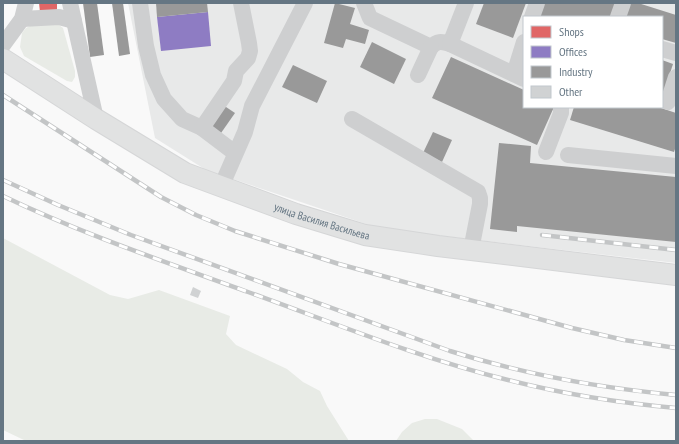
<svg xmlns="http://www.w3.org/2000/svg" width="679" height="444" viewBox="0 0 679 444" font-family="'PT Sans Narrow',sans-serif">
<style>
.built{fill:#e8e9e9;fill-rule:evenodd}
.green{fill:#e8ebe6}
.shops{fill:#e06666}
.offices{fill:#8e7cc3}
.industry{fill:#999}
.building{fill:#d0d2d3}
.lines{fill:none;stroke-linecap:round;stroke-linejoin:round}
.major-casing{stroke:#d5d6d7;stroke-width:22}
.minor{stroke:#cecfd0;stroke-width:16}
.major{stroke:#e1e2e2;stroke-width:20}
.rail-casing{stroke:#c3c5c6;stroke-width:4.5}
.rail{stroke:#fff;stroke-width:3;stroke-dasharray:9;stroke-linecap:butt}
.labels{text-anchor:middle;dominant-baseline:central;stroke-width:4;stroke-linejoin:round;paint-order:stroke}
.street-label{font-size:11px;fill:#657683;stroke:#fff}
</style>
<rect width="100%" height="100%" fill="#f9f9f9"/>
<path class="built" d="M128 3H676V263L381 229 206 170 155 138ZM524 17H662V107H524Z"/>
<g class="green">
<path d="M32 25H59L63 28 75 71V77L72 82 67 81 24 56 20 47 22 33 26 28Z"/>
<path d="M3 238 110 295 128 299 159 290 230 316 226 334 236 345 287 369 303 382 320 391 327 406 349 441H26L3 430Z"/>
<path d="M425 419H437L462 429 474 441H396L402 432 412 423Z"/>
</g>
<path class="shops" d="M39 3H57V10L40 12Z"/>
<path class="offices" d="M208 12 211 46 161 51 157 17Z"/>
<g class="industry">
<path d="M83 3H97L104 55 90 57Z"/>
<path d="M112 3H123L130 54 119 56Z"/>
<path d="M156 3H207L208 12 157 17Z"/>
<path d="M335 3 355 8 350 24 369 30 365 44 346 39 343 48 324 43Z"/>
<path d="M484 3H526L513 38 476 24Z"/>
<path d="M544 3H620L615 17H539Z"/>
<path d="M630 3H638L676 15V43L662 39V17H625Z"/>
<path d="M372 42 406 59 394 84 360 67Z"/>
<path d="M451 57 524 90V107H554L537 145 432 98Z"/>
<path d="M662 60 673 64 662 98Z"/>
<path d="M293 65 327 81 317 103 282 87Z"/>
<path d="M223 105 235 113 221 133 209 125Z"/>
<path d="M574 107H658L676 113V146L674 152 570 120Z"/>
<path d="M433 132 452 140 442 162 423 153Z"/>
<path d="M499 143 531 146 530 163 676 177V242L517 226V232L490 229Z"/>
</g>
<path class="building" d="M193 287 201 291 198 298 190 295Z"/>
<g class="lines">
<defs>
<g id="major">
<path id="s1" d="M3 59 96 119 185 173 296 214 365 235 438 246 676 275"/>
</g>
</defs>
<use href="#major" class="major-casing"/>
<g class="minor">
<path d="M70 3 96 119"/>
<path d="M140 3 146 46 153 75 164 99 182 119 202 128"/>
<path d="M364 3 370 18 431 47C437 41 441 41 450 44L524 79"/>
<path d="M532 17 537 3"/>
<path d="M618 17 623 3"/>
<path d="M22 19 59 17 74 21"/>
<path d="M450 44 466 3"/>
<path d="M3 45 22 19 26 3"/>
<path d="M662 49 676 53"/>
<path d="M514 74 524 42"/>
<path d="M418 75 431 47"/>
<path d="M662 100 668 102 676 77"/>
<path d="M352 119 478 192 480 198V204L471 250"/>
<path d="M546 152 561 113V107"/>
<path d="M235 153 202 128 234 81 236 71 248 58 250 51 249 43 241 3"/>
<path d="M568 155 676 166"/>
<path d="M221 187 245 132 252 106 305 3"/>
</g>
<use href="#major" class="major"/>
<defs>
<g id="rail">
<path d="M3 95 161 197 196 215 235 231 339 264 572 328 624 340 676 348"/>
<path d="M3 180 58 205 131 235 450 351C523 374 599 388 676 395"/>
<path d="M3 196C82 234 166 262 248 292 334 323 419 358 508 380 563 394 619 403 676 408"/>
<path d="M542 235 676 250"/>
</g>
</defs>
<use href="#rail" class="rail-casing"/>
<use href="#rail" class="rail"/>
</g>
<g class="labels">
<g class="street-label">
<text stroke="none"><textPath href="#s1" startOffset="360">улица Василия Васильева</textPath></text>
</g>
</g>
<rect width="679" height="444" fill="none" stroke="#657683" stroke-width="8"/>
<rect x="523" y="16" width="140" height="92" fill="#ffffff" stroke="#c1c8cd"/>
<rect x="531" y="26" width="20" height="12" fill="#e06666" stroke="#c1c8cd"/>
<text x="559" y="36" font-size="12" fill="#657683">Shops</text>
<rect x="531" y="46" width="20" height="12" fill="#8e7cc3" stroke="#c1c8cd"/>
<text x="559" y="56" font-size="12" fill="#657683">Offices</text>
<rect x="531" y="66" width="20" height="12" fill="#999999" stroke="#c1c8cd"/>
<text x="559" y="76" font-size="12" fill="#657683">Industry</text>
<rect x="531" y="86" width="20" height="12" fill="#d0d2d3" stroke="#c1c8cd"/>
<text x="559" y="96" font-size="12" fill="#657683">Other</text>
</svg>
